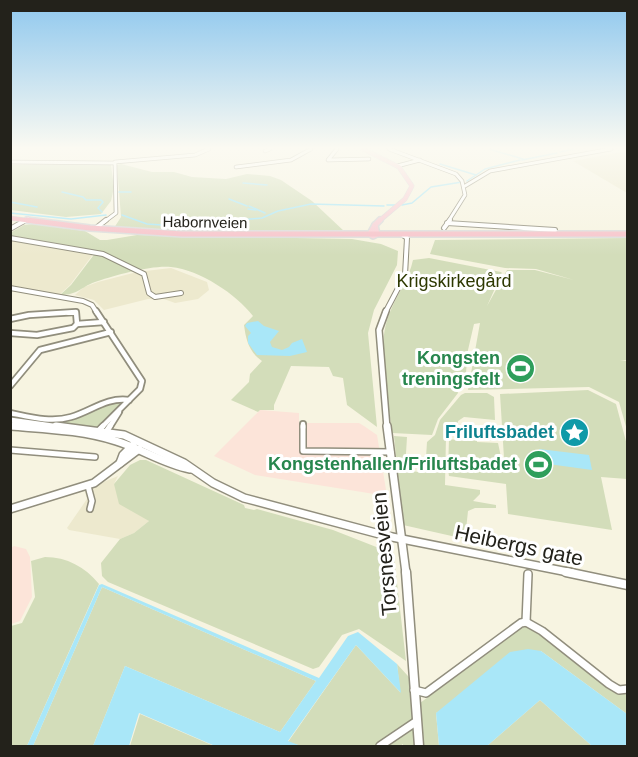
<svg xmlns="http://www.w3.org/2000/svg" width="638" height="757" viewBox="0 0 638 757" font-family="Helvetica,sans-serif">
<style>
.built{fill:#ede9ce}
.education{fill:#fce4d9}
.green{fill:#d3ddba}
.water{fill:#a9e7f8}
.lines{fill:none;stroke-linecap:round;stroke-linejoin:round}
.stream{stroke:#a9e7f8;stroke-width:1.5}
.minor-far4-casing{stroke:#918e7d;stroke-width:4.5}
.minor-far3-casing{stroke:#918e7d;stroke-width:6}
.minor-far2-casing{stroke:#918e7d;stroke-width:8}
.minor-far1-casing{stroke:#918e7d;stroke-width:8}
.minor-casing{stroke:#918e7d;stroke-width:10}
.tertiary-far3-casing{stroke:#918e7d;stroke-width:6}
.tertiary-far2-casing{stroke:#918e7d;stroke-width:8}
.tertiary-far1-casing{stroke:#918e7d;stroke-width:10}
.tertiary-casing{stroke:#918e7d;stroke-width:11}
.primary-far1-casing{stroke:#dcdcdb;stroke-width:5}
.primary-casing{stroke:#dcdcdb;stroke-width:8}
.trunk-far1-casing{stroke:#dcdcdb;stroke-width:5}
.trunk-casing{stroke:#dcdcdb;stroke-width:8}
.minor-far4{stroke:#fff;stroke-width:3}
.minor-far3{stroke:#fff;stroke-width:4}
.minor-far2{stroke:#fff;stroke-width:4.5}
.minor-far1{stroke:#fff;stroke-width:5}
.minor{stroke:#fff;stroke-width:7}
.tertiary-far3{stroke:#fff;stroke-width:4}
.tertiary-far2{stroke:#fff;stroke-width:5}
.tertiary-far1{stroke:#fff;stroke-width:7}
.tertiary{stroke:#fff;stroke-width:8}
.primary-far1{stroke:#f8d0d6;stroke-width:4}
.primary{stroke:#f8d0d6;stroke-width:5}
.trunk-far1{stroke:#f6c0c8;stroke-width:4}
.trunk{stroke:#f6c0c8;stroke-width:5}
.labels{text-anchor:middle;dominant-baseline:central;stroke-width:6;stroke-linejoin:round;paint-order:stroke}
.far-street-label{font-size:15px;fill:#23221b;stroke:#fff}
.park-label{font-size:18px;fill:#2d3800;stroke:#fff}
.leisure-label{font-size:18px;font-weight:bold;fill:#27864d;stroke:#fff;text-anchor:end}
.culture-label{font-size:18px;font-weight:bold;fill:#0d838f;stroke:#fff;text-anchor:end}
.near-street-label{font-size:21px;fill:#23221b;stroke:#fff}
</style>
<rect width="100%" height="100%" fill="#f7f4e1"/>
<g class="built">
<path d="M627 151V193L573 161 605 155Z"/>
<path d="M10 239 94 253 70 285 59 295 11 286Z"/>
<path d="M171 268 207 282 209 290 198 299 175 303 164 299H148L104 310 94 300 75 295 84 287 98 282 137 272Z"/>
<path d="M118 476 114 484 149 521 134 533 120 539 69 530 67 528 87 499 84 490Z"/>
</g>
<g class="education">
<path d="M260 410 299 413V423H359L364 426 377 435 387 496 255 475 214 456Z"/>
<path d="M14 546 26 549 30 557 32 597 20 621 11 624 10 549Z"/>
</g>
<g class="green">
<path d="M107 164 111 165 114 187 111 201 101 214 66 217 11 210V165Z"/>
<path d="M121 164 152 172H174L192 177 226 179 247 174 270 176 281 180 312 201 345 232H219L114 228 121 217 117 165Z"/>
<path d="M32 224 85 231 100 240H107L137 235 352 239 381 244 398 251 397 265 374 310 368 333 377 427 347 405 343 378 333 376 329 367 291 366 274 405V410H260L258 412 231 400 249 382 250 374 262 361C249 352 246 340 244 325L253 316C236 294 200 270 171 267 152 265 116 275 98 281 81 286 79 295 60 295L71 285 96 252 11 237 10 233 24 225Z"/>
<path d="M627 238V360L620 361H627V430L619 402 589 387 468 390 480 323 474 324 468 350 465 384 457 389 458 393 438 419 432 435 392 433C388 395 375 347 390 312 397 294 409 279 413 260L429 258 501 272 502 273 487 306 507 270H535L574 280 536 269 505 268 430 254 435 240Z"/>
<path d="M588 390 616 404 627 445V479L601 477 612 530 508 514 506 484 449 476 448 470 449 439 466 441V437L477 439V442L498 443 501 457 504 458 500 394Z"/>
<path d="M465 393H487L494 397 495 420 464 417 458 421 457 431 446 436 445 485 480 490V494L473 501 496 505V508H475L468 511 465 539 403 525 394 436 407 437 405 470 425 473 427 442 435 435 440 420 461 395Z"/>
<path d="M120 400 122 403 104 428 52 422 54 420H72L110 401Z"/>
<path d="M140 460H146L244 505 245 508 254 510 257 509 333 530 384 550 394 557 406 661 359 629 342 635 319 667 313 669 108 582 102 576 101 563 120 539 134 533 149 521 119 504 114 484 130 465Z"/>
<path d="M45 557C67 557 85 567 99 584L27 746H11V626L22 623 35 597 31 561Z"/>
<path d="M102 587 316 681 280 732 125 666 93 746H33Z"/>
<path d="M526 627 535 630 606 685 621 694 627 692V714L541 651 436 713 439 746H403V744L400 746H301L288 742 356 645 400 692 397 664 418 687 420 703 521 628Z"/>
<path d="M540 700 592 746H487Z"/>
<path d="M140 714 214 746H130Z"/>
</g>
<g class="water">
<path d="M258 321 264 326 279 331 270 342 272 347 282 350 289 347 292 343 302 339 307 352 290 356 257 355 248 343V336L251 333 245 326 247 323Z"/>
<path d="M539 449 589 455 592 470 541 463Z"/>
<path d="M102 584 319 678 348 636 358 632 397 664 401 693 356 645 288 741 301 746H215L139 713 129 746H93L125 666 280 732 316 681 102 587 33 746H27L99 585Z"/>
<path d="M528 649 541 651 627 714V746H592L540 700 487 746H439L436 713 510 652Z"/>
</g>
<g class="lines">
<g class="stream">
<path d="M489 149 523 159"/>
<path d="M560 152 574 149"/>
<path d="M522 160 557 153"/>
<path d="M440 164 476 175"/>
<path d="M467 181 485 169 520 160"/>
<path d="M243 183 267 185"/>
<path d="M62 192 83 197 86 200H101L103 202 98 208 102 212"/>
<path d="M119 192H131"/>
<path d="M229 199 247 206"/>
<path d="M10 202 37 207"/>
<path d="M387 205H395"/>
<path d="M402 205 412 203 431 187 462 182"/>
<path d="M249 206 265 213"/>
<path d="M248 209 256 210"/>
<path d="M10 213 71 219 106 215"/>
<path d="M122 215 147 224 177 226 262 218 278 211 311 204 384 206"/>
<path d="M172 220 186 224"/>
</g>
<defs>
<g id="minor-far4">
<path d="M337 149 328 160 369 159"/>
<path d="M389 149 456 174 462 181 465 195 448 222"/>
<path d="M265 151 270 149"/>
<path d="M10 162 114 163"/>
<path d="M397 166 420 160"/>
<path d="M236 167 291 160 311 149"/>
<path d="M465 186 490 171 611 149"/>
<path d="M23 222 28 219"/>
<path d="M104 222 116 213 115 162 195 155 209 149"/>
</g>
<g id="minor-far3">
<path d="M447 223 555 230"/>
<path d="M96 228 106 220"/>
<path d="M444 228 450 220"/>
<path d="M10 229 26 220"/>
<path d="M10 238 103 254 144 274 149 293 155 297 181 293"/>
<path d="M10 288 83 301 92 305 97 313"/>
<path d="M68 313H76"/>
</g>
<g id="minor-far2">
<path d="M96 311 142 381 140 389 101 428"/>
<path d="M10 319 29 315 76 312 77 324"/>
<path d="M10 333 37 335 73 328 77 324 104 322"/>
<path d="M10 386 40 350 111 332"/>
<path d="M10 413C30 417 51 423 71 417 92 411 106 397 129 400"/>
<path d="M303 424V428"/>
<path d="M109 428 119 412"/>
</g>
<g id="minor-far1">
<path d="M303 426V451L391 452"/>
<path d="M98 431 103 426"/>
<path d="M105 433 110 426"/>
<path d="M10 450 95 457"/>
<path d="M88 486 92 501 90 509"/>
</g>
<g id="minor">
<path d="M526 622 542 631 609 684 619 690 628 689"/>
<path d="M526 622 528 574"/>
<path d="M414 690 426 693 521 623 526 622"/>
<path d="M380 746 417 721"/>
</g>
<path id="tertiary-far3" d="M385 313 405 275 407 238 403 235"/>
<g id="tertiary-far2">
<path d="M386 311 379 330 387 428"/>
<path d="M10 420 67 428"/>
<path d="M10 426 30 428"/>
</g>
<g id="tertiary-far1">
<path d="M11 426C46 429 82 430 116 441 142 449 164 464 190 469"/>
<path d="M56 426 124 435 184 463 213 483 244 498 387 536 573 573"/>
<path d="M387 426 406 573"/>
<path d="M120 463 123 455 133 445"/>
<path d="M10 509 94 483 139 449"/>
</g>
<g id="tertiary">
<path d="M406 572 419 746"/>
<path d="M566 572 628 585"/>
</g>
<path id="primary-far1" d="M363 149 399 167 412 186 405 199 378 222"/>
<g id="primary">
<path d="M375 225 377 234 373 236 370 234Z"/>
<path d="M375 225 380 220"/>
</g>
<path id="trunk-far1" d="M10 218 39 222"/>
<path id="trunk" d="M27 220 90 228 182 234H628"/>
</defs>
<use href="#minor-far4" class="minor-far4-casing"/>
<use href="#minor-far3" class="minor-far3-casing"/>
<use href="#minor-far2" class="minor-far2-casing"/>
<use href="#minor-far1" class="minor-far1-casing"/>
<use href="#minor" class="minor-casing"/>
<use href="#tertiary-far3" class="tertiary-far3-casing"/>
<use href="#tertiary-far2" class="tertiary-far2-casing"/>
<use href="#tertiary-far1" class="tertiary-far1-casing"/>
<use href="#tertiary" class="tertiary-casing"/>
<use href="#primary-far1" class="primary-far1-casing"/>
<use href="#primary" class="primary-casing"/>
<use href="#trunk-far1" class="trunk-far1-casing"/>
<use href="#trunk" class="trunk-casing"/>
<use href="#minor-far4" class="minor-far4"/>
<use href="#minor-far3" class="minor-far3"/>
<use href="#minor-far2" class="minor-far2"/>
<use href="#minor-far1" class="minor-far1"/>
<use href="#minor" class="minor"/>
<use href="#tertiary-far3" class="tertiary-far3"/>
<use href="#tertiary-far2" class="tertiary-far2"/>
<use href="#tertiary-far1" class="tertiary-far1"/>
<use href="#tertiary" class="tertiary"/>
<use href="#primary-far1" class="primary-far1"/>
<use href="#primary" class="primary"/>
<use href="#trunk-far1" class="trunk-far1"/>
<use href="#trunk" class="trunk"/>
</g>
<linearGradient id="sky" x2="0" y2="1"><stop stop-color="#8fc8ee"/><stop offset="0.58" stop-color="#fbfaf2"/><stop offset="1" stop-color="#fbfaf2" stop-opacity="0"/></linearGradient>
<rect width="638" height="255" fill="url(#sky)"/>
<defs>
<symbol id="stadium-disc" viewBox="-11 -11 22 22"><circle r="9.5" fill="#2e9e5b" stroke="#fff"/><path d="M0-5a6.5 5 0 1 0 0 10a6.5 5 0 1 0 0-10ZM-3.5-1.8h7v3.6h-7Z" fill="#fff"/></symbol>
<symbol id="sight-disc" viewBox="-11 -11 22 22"><circle r="9.5" fill="#0f9aa8" stroke="#fff"/><path d="M0-6L1.8-2.2L6-1.7L2.9 1.2L3.7 5.4L0 3.3L-3.7 5.4L-2.9 1.2L-6-1.7L-1.8-2.2Z" fill="#fff"/></symbol>
</defs>
<g fill-rule="evenodd">
<use href="#stadium-disc" x="504" y="352" width="33" height="33"/>
<use href="#sight-disc" x="558" y="416" width="33" height="33"/>
<use href="#stadium-disc" x="522" y="448" width="33" height="33"/>
</g>
<g class="labels">
<g class="far-street-label">
<text transform="translate(205 222) rotate(1)">Habornveien</text>
</g>
<g class="park-label">
<text x="454" y="281">Krigskirkegård</text>
</g>
<g class="leisure-label">
<text x="500" y="358">Kongsten<tspan x="500" dy="21">treningsfelt</tspan></text>
<text x="517" y="464">Kongstenhallen/Friluftsbadet</text>
</g>
<g class="culture-label">
<text x="554" y="432">Friluftsbadet</text>
</g>
<g class="near-street-label">
<text transform="translate(519 545) rotate(12)">Heibergs gate</text>
<text transform="translate(384 554) rotate(-95)">Torsnesveien</text>
</g>
</g>
<rect width="638" height="757" fill="none" stroke="#23221b" stroke-width="24"/>
</svg>
